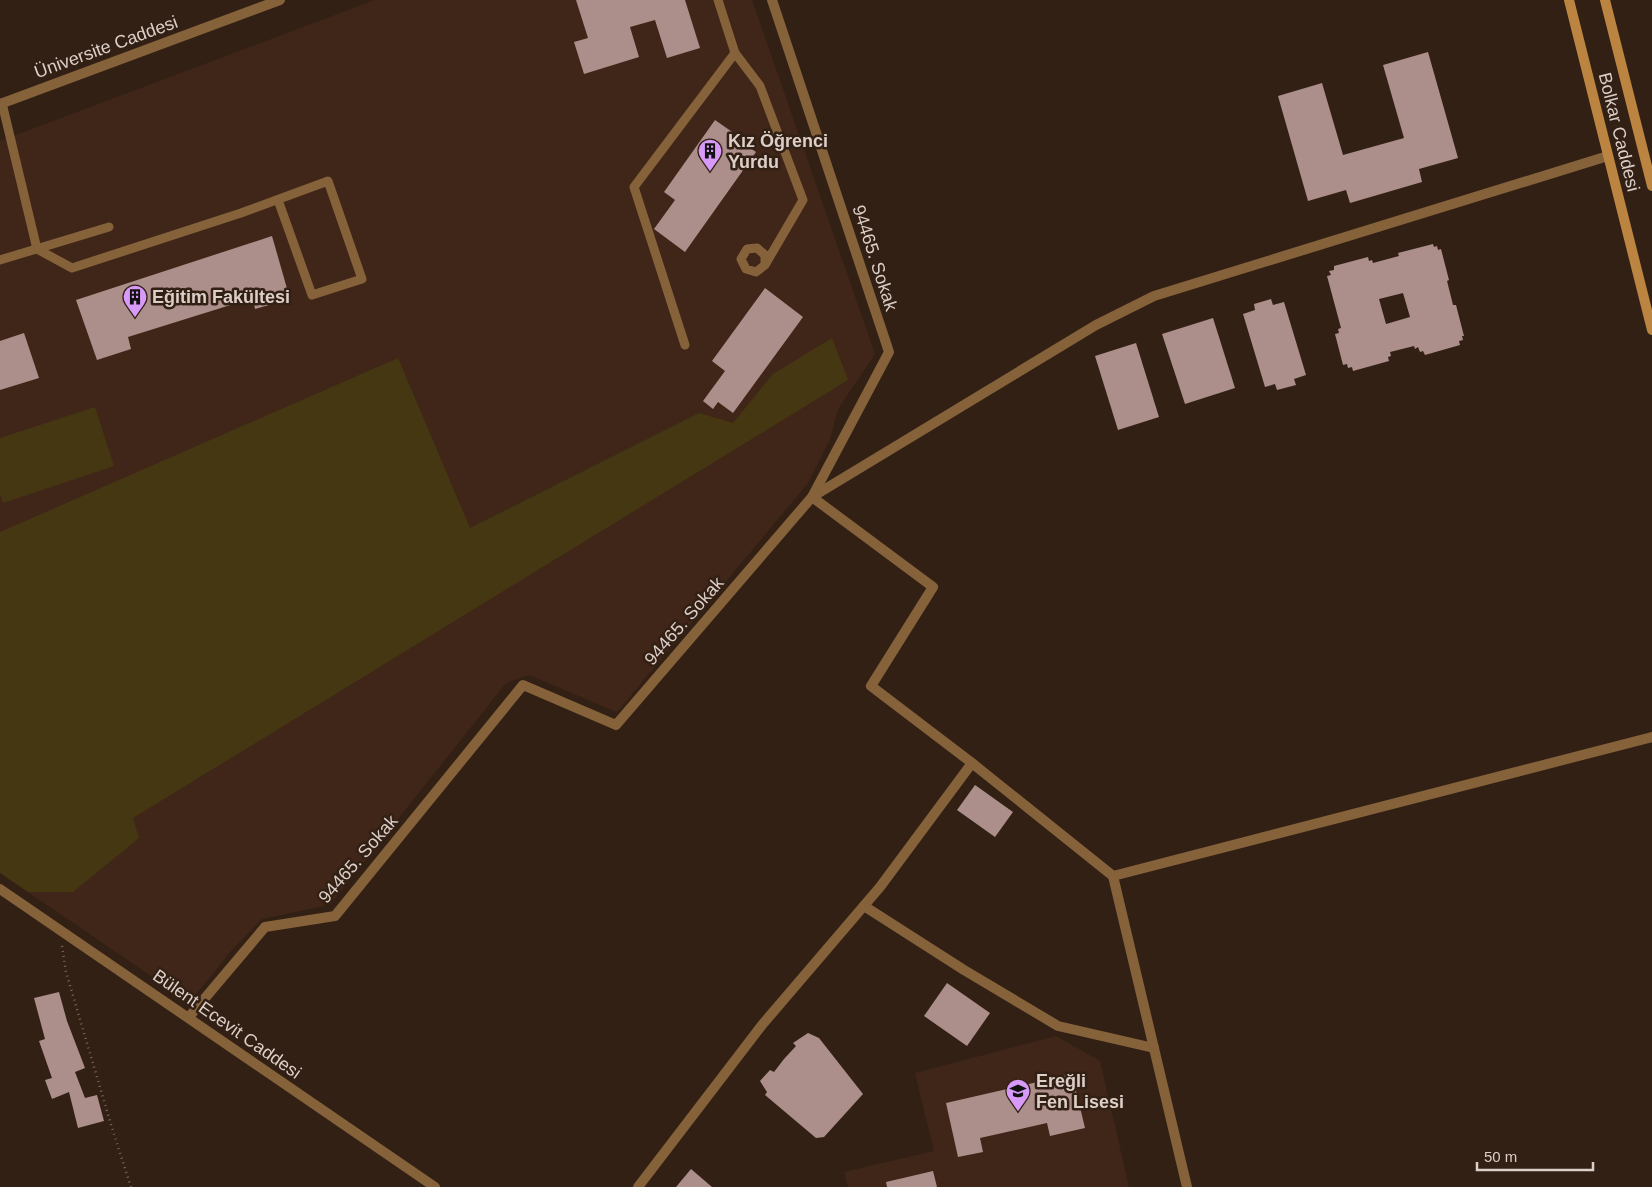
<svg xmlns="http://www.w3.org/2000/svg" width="1652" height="1187" viewBox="0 0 1652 1187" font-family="Helvetica,sans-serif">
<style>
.built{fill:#402618}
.green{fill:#453711}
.building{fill:#ac8f8a;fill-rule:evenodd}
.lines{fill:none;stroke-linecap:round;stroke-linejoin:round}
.path{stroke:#78685e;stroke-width:2.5;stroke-dasharray:1 4;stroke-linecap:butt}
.service{stroke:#85623a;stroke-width:9}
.minor{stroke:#85623a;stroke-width:10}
.tertiary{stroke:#85623a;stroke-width:10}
.secondary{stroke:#bb8440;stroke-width:10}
.labels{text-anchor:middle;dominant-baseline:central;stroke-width:5;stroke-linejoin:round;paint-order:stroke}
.street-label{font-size:18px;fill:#dccfc8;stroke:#332015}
.poi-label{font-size:18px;font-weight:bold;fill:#dccfc8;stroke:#332015;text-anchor:start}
</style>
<rect width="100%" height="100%" fill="#332015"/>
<g class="built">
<path d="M375 0H752L875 354 838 409 830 439 808 483 617 712 529 675 506 683 336 897 324 906 262 919 231 951 193 998 182 997 0 873V141Z"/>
<path d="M1056 1036 1100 1061 1129 1187H848L844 1172 934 1151 915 1073Z"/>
</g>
<g class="green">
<path d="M832 338 848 380 133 818 139 838 73 892H28L0 873V532L398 358 470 528 699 413 733 423 773 374Z"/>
<path d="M95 407 114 466 3 503 0 494V438Z"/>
</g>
<g class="building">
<path d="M576 0H685L700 48 667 58 655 20 630 27 639 57 584 74 574 42 588 38Z"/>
<path d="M1428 52 1458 158 1419 169 1422 182 1350 203 1346 190 1308 201 1278 96 1322 83 1343 155 1404 138 1383 65Z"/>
<path d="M715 120 738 136 736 138 756 152 685 252 654 229 675 200 664 192Z"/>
<path d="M272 236 290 299 255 309 253 298 128 337 131 349 97 360 76 300Z"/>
<path d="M1433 244 1434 247 1437 246 1438 250 1441 249 1449 280 1447 281 1453 305H1456L1464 336H1462L1463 340 1459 341 1460 345 1425 355 1423 351 1420 352 1418 347 1415 349 1414 346 1390 352 1391 356 1388 357 1389 361 1353 371 1352 367 1348 368 1347 364 1343 365 1335 334 1339 333 1338 329 1341 328 1327 276 1331 275 1329 271 1334 270V266L1368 257 1369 261 1372 260 1373 263 1399 256 1398 253ZM1403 293 1410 317 1386 324 1379 299Z"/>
<path d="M765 288 803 317 733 413 718 402 713 409 703 401 725 371 712 361Z"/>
<path d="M1271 299 1273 305 1284 302 1306 375 1294 379 1296 385 1277 390 1275 384 1265 387 1243 314 1255 310 1254 304Z"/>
<path d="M1213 318 1235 388 1185 404 1162 334Z"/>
<path d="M24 333 39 378 0 390V341Z"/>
<path d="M1136 343 1159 417 1118 430 1095 356Z"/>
<path d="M975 785 1013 812 995 837 957 810Z"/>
<path d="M947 983 990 1013 967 1046 924 1016Z"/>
<path d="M59 992 67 1021 85 1068 75 1072 85 1098 97 1095 104 1121 78 1128 69 1092 52 1099 45 1080 52 1078 39 1041 45 1039 34 998Z"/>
<path d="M808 1033 819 1038 863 1094 824 1137 816 1138 765 1095 767 1092 760 1081 770 1070 774 1072 784 1059 796 1046 793 1043Z"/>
<path d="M1072 1074 1085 1128 1050 1136 1047 1123 980 1138 983 1152 958 1157 946 1103Z"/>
<path d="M691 1169 712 1187H676Z"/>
<path d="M933 1171 937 1187H887L886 1182Z"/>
</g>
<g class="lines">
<path class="path" d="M62 946 66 972 112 1128 131 1187"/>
<g class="service">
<path d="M735 53 760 86 803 200 765 265 756 272 746 269 741 259 747 249 757 248 765 255V265"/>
<path d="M2 103 37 249 72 268 241 213 328 181 362 279 312 295 278 200"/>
<path d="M0 260 109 227"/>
<path d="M685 345 634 187 735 53 718 0"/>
</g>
<g class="minor">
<path d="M1113 876 1652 737"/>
<path d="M864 906 964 970 1058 1026 1154 1048"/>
<path d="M189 1017 265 927 335 916 523 685 616 725 812 497 889 352 772 0"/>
<path d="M638 1187 762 1025 880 887 972 763"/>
<path d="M1187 1187 1113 876 972 763 871 686 933 587 812 497 1096 325 1154 296 1608 156"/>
</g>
<g class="tertiary">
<path d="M0 104 280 0"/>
<path d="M0 889 435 1187"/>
</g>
<g class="secondary">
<path d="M1569 0 1652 330"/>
<path d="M1605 0 1652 186"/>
</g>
</g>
<defs>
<symbol id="building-pin" viewBox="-11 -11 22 30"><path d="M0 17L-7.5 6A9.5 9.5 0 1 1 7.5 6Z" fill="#d89af8" stroke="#332015"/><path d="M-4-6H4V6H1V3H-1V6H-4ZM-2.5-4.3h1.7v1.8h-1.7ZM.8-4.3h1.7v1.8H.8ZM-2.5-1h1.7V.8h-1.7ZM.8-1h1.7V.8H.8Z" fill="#111"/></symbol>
<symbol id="school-pin" viewBox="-11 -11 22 30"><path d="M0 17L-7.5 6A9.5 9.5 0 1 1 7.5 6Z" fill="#d89af8" stroke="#332015"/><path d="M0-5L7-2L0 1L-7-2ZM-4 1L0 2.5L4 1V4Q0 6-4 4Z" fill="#111"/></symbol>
</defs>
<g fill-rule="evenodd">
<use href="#building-pin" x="696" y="137" width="28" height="38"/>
<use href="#building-pin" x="121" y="283" width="28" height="38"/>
<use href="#school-pin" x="1004" y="1077" width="28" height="38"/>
</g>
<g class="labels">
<g class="street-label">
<text transform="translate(106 47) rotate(-20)">Üniversite Caddesi</text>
<text transform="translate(1619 132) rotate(76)">Bolkar Caddesi</text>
<text transform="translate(875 258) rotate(72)">94465. Sokak</text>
<text transform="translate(684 621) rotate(-49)">94465. Sokak</text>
<text transform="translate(358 859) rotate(-49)">94465. Sokak</text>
<text transform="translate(227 1024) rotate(35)">Bülent Ecevit Caddesi</text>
</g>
<g class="poi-label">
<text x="728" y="141">Kız Öğrenci<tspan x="728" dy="21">Yurdu</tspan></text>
<text x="152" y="297">Eğitim Fakültesi</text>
<text x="1036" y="1081">Ereğli<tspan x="1036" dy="21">Fen Lisesi</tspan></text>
</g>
</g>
<path d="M1477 1162v8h116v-8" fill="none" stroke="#dccfc8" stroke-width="2.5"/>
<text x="1484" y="1162" font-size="15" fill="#dccfc8" stroke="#332015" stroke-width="4" paint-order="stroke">50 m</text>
</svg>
